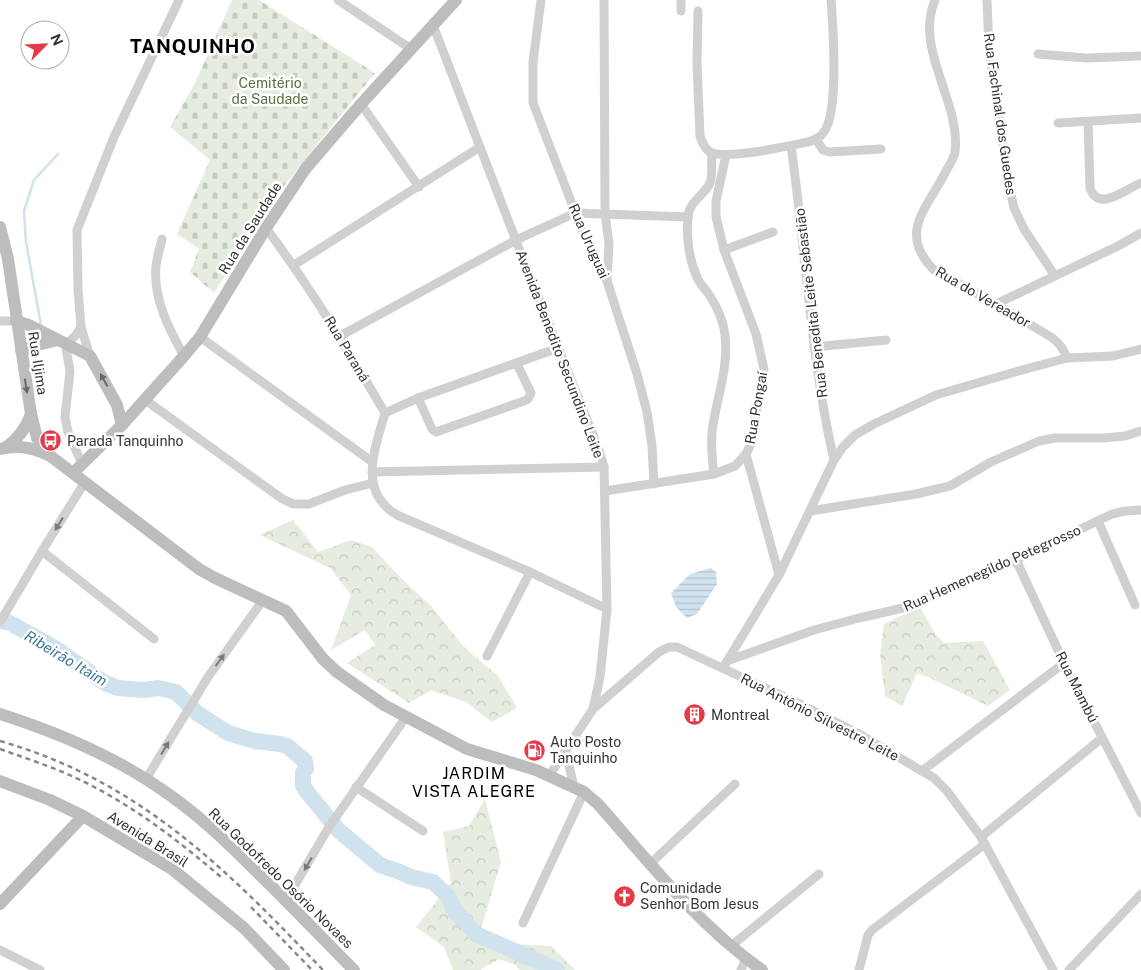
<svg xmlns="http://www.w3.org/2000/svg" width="1141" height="970" viewBox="0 0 1141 970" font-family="'Public Sans',sans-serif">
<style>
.forest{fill:url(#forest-crowns)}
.cemetery{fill:url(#cemetery-stones)}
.water{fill:url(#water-rules)}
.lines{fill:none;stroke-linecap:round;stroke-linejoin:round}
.stream{stroke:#cfe2ee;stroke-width:2.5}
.river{stroke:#cfe2ee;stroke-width:16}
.street{stroke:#d0d0d0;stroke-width:9}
.secondary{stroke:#bdbdbd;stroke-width:12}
.rail{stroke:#888;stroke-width:2.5;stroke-dasharray:5 4;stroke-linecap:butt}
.oneway{fill:#6a6a6a}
.oneway2{fill:#7a7a7a}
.labels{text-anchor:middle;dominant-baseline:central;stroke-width:5;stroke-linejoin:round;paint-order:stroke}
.park-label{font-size:14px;fill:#56703f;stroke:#fff}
.street-label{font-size:14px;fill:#333;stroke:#fff}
.poi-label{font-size:14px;fill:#333;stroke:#fff;text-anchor:start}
.water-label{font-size:15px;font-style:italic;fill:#3f7597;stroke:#fff}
.quarter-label{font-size:16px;letter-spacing:1px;fill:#000;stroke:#fff}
.district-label{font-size:19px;font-weight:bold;letter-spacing:1px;fill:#000;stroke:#fff}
</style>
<defs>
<pattern id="forest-crowns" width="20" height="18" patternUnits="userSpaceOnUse" patternTransform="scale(1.25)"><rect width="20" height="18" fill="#e6ecdf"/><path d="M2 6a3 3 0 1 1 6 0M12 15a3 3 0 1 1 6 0" fill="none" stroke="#c6cbc0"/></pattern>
<pattern id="cemetery-stones" width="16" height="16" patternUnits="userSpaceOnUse" patternTransform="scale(1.25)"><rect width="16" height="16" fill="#e6ecdf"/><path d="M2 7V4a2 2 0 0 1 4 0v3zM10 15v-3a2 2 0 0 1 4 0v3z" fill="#c6cbc0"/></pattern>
<pattern id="water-rules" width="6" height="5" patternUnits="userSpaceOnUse" patternTransform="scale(1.25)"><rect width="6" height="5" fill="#cfe2ee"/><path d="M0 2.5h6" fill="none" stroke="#b2c2cd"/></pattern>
</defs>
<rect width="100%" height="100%" fill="#fff"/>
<g class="forest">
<path d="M293 520 318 552 351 540 372 547 402 579 431 606 464 647 498 676 517 708 492 722 466 702 431 690 409 703 347 663 375 645 365 630 331 650 351 595 330 568 260 535Z"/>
<path d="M920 607 936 635 944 643 983 641 1010 690 988 706 928 677 917 673 902 706 885 696 880 654 884 624Z"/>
<path d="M485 799 501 862 481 929 514 944 551 946 575 970H519L516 965 499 959 480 970H453L444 947 416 927 451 883 443 832 469 826Z"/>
</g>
<path class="cemetery" d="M232 0H259L375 73 286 183 214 293 190 272 199 249 177 234 210 160 170 127 195 83Z"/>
<path class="water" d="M711 568 716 572 717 584 697 614 687 618 676 607 671 593 690 574Z"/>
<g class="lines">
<path class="stream" d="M41 325 26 242 24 211 34 180 58 154"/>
<path class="river" d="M0 621 10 623 55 648 105 683 118 688 144 690 158 688 176 692 197 713 228 733 255 741 280 744 287 746 305 761 306 769 303 773V786L308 793 338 830 380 865 400 872 411 877 433 882 448 896 454 910 476 934 557 970"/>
<g class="street">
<path d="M338 0 411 49"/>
<path d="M541 0 533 62V103L584 235 607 281 637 374 647 412 652 446 654 484"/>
<path d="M604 0 605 213 609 244 607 281"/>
<path d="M681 0V11"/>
<path d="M935 0C914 50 961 101 955 152 954 158 950 164 947 169 929 207 896 232 934 270L996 304 1051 337C1060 343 1063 349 1067 358"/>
<path d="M987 0 989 51 1008 181 1014 208 1024 229 1055 276"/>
<path d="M698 11 697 63 700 136C702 142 704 148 710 152 726 160 789 146 808 142 814 140 820 138 824 132 839 112 833 26 831 0"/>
<path d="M433 25 520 251 599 450 604 467 607 609 600 677 593 709 549 776"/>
<path d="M1038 54 1086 58 1141 56"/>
<path d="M361 104 419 187"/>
<path d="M1088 122 1090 188C1099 213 1125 189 1141 183"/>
<path d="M1058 123 1141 118"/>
<path d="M816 139 823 150 830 152 881 149"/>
<path d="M791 146C806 250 810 357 834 460"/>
<path d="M712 153C711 162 713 175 710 183 704 196 689 201 688 217 686 236 689 260 697 277 699 283 704 288 708 293 717 306 723 318 725 335 729 370 716 398 712 432 711 446 712 460 714 474"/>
<path d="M726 155 716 201V217L724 250 756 334 764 369 750 446 746 454 779 575"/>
<path d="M266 228C310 287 348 350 385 413 375 449 357 491 397 515L530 572 607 609"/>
<path d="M162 239C160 248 157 257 156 266 153 299 169 329 184 356"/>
<path d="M724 250 773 232"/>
<path d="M294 265 480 147"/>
<path d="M996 304 1118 246 1141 233"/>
<path d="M0 321H16"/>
<path d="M81 327 76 335 67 344 66 348 70 371 65 417 68 432 82 464"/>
<path d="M340 336 516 240 575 213 688 217"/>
<path d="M200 337 371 461"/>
<path d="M814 347 886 340"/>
<path d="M90 356 81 327 78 289 77 230 114 137 179 0"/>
<path d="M418 398 432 429 436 432 524 401 528 399 531 393 517 364"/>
<path d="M144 399 281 498 293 504H309L345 490 373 483"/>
<path d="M385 413 418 398 558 348"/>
<path d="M372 472 604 467"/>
<path d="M605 491 714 474 735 466 746 454"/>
<path d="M810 511 916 494 950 486 991 462 1039 441 1055 438H1104L1125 436 1141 431"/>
<path d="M1098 521 1135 605"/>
<path d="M42 551 154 639"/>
<path d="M1016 560 1064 663 1141 813"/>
<path d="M0 622 42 551 85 482"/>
<path d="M487 656 530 572"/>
<path d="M727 661 814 630 859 618 903 608 1016 560 1112 514 1125 511 1141 510"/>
<path d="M723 668 779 575 834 460 843 447 855 435 874 424 936 395 1015 372 1067 358 1113 356 1141 349"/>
<path d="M593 709 659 652 669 647H677L804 706 857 733 934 778 947 791 981 837 1053 970"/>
<path d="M565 749 574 787"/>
<path d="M922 771 1064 663"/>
<path d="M146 779 208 677 263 600"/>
<path d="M356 787 423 831"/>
<path d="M981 837 1102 738"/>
<path d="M651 863 735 784"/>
<path d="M286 900 329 827 406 717"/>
<path d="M523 923 584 792"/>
<path d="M731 946 819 874"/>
<path d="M0 950 40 970"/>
<path d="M741 970 746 959"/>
<path d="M859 970 868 935 872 930 985 844"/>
<path d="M1069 970 1141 894"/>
</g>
<g class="secondary">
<path d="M0 227 8 259 31 414 37 438 49 455 199 569 215 578 286 611 323 659 337 672 384 705 467 749 536 770 584 792 598 804C649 862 698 925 762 970"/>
<path d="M16 321 29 325 90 356 117 405 122 425"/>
<path d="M21 351 37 345 58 340"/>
<path d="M5 448C18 439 26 429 31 414"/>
<path d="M0 449C18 445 32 447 48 455"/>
<path d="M73 473 122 425 184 356 200 337 266 228 306 168 361 104 456 0"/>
<path d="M0 714C56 732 112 755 161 789 197 813 228 843 258 873 291 905 322 938 354 970"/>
<path d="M0 781 50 800 83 816 172 869 244 928 284 970"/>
<path d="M0 904 83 816"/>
</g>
<g class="rail">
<path d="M0 741C140 781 226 869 323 970"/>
<path d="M0 749C22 757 44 764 65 773 123 798 173 836 221 877"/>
<path d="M251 907 312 970"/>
</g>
</g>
<defs><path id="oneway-solid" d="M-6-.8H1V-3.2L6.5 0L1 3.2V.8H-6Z" transform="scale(1.25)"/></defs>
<g class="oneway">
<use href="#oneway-solid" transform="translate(104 380) rotate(-119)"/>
<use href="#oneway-solid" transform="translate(26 386) rotate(81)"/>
</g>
<g class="oneway2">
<use href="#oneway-solid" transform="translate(59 524) rotate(122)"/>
<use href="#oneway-solid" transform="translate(220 660) rotate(-54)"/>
<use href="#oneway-solid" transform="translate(165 748) rotate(-59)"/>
<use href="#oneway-solid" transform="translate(308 864) rotate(121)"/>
</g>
<defs>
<symbol id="bus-disc" viewBox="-11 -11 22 22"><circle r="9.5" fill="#e63946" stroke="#fff"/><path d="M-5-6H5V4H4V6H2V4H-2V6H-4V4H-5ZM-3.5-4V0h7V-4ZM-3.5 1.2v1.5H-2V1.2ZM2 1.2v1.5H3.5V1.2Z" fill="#fff"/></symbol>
<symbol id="building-disc" viewBox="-11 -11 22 22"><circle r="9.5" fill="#e63946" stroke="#fff"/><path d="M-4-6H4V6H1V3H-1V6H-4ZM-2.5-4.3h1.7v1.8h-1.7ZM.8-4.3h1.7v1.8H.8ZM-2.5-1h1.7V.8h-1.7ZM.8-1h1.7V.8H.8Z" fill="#fff"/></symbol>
<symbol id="fuel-disc" viewBox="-11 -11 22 22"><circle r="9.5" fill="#e63946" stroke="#fff"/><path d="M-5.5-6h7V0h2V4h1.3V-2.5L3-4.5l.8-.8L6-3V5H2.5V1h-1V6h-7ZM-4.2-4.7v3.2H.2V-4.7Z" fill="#fff"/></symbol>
<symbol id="church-disc" viewBox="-11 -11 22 22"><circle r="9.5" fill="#e63946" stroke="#fff"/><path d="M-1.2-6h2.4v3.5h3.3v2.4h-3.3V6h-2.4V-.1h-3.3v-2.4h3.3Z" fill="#fff"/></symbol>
</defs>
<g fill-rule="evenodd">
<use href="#bus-disc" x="38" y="428" width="25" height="25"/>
<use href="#building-disc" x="682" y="702" width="25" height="25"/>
<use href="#fuel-disc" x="522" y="738" width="25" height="25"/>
<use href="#church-disc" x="612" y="884" width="25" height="25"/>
</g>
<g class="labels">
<g class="park-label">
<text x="270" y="83">Cemitério<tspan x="270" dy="16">da Saudade</tspan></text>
</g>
<g class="street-label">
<text transform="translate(1000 114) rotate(82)">Rua Fachinal dos Guedes</text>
<text transform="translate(250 228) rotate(-58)">Rua da Saudade</text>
<text transform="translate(589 241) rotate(66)">Rua Uruguai</text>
<text transform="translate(983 297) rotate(30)">Rua do Vereador</text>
<text transform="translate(811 303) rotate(-97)">Rua Benedita Leite Sebastião</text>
<text transform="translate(347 349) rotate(59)">Rua Paraná</text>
<text transform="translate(560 354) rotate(69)">Avenida Benedito Secundino Leite</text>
<text transform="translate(38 363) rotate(81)">Rua Iljima</text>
<text transform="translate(756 408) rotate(-80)">Rua Pongaí</text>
<text transform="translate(992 568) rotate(-24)">Rua Hemenegildo Petegrosso</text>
<text transform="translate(1077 687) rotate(63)">Rua Mambú</text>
<text transform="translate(820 717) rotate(27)">Rua Antônio Silvestre Leite</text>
<text transform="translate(148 839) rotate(32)">Avenida Brasil</text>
<text transform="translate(281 878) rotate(44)">Rua Godofredo Osório Novaes</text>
</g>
<g class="poi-label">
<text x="67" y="441">Parada Tanquinho</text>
<text x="711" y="715">Montreal</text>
<text x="550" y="742">Auto Posto<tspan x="550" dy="16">Tanquinho</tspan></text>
<text x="640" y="888">Comunidade<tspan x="640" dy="16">Senhor Bom Jesus</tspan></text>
</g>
<g class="water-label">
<text transform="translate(66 658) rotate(31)">Ribeirão Itaim</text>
</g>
<g class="quarter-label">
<text x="474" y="773">JARDIM<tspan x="474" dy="18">VISTA ALEGRE</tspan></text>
</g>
<g class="district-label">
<text x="193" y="46">TANQUINHO</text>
</g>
</g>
<g transform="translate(45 45) rotate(66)"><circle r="24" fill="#ffffff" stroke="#adadad"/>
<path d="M0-4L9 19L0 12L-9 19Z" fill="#e63946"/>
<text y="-8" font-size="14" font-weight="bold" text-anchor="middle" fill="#333333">N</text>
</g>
</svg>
